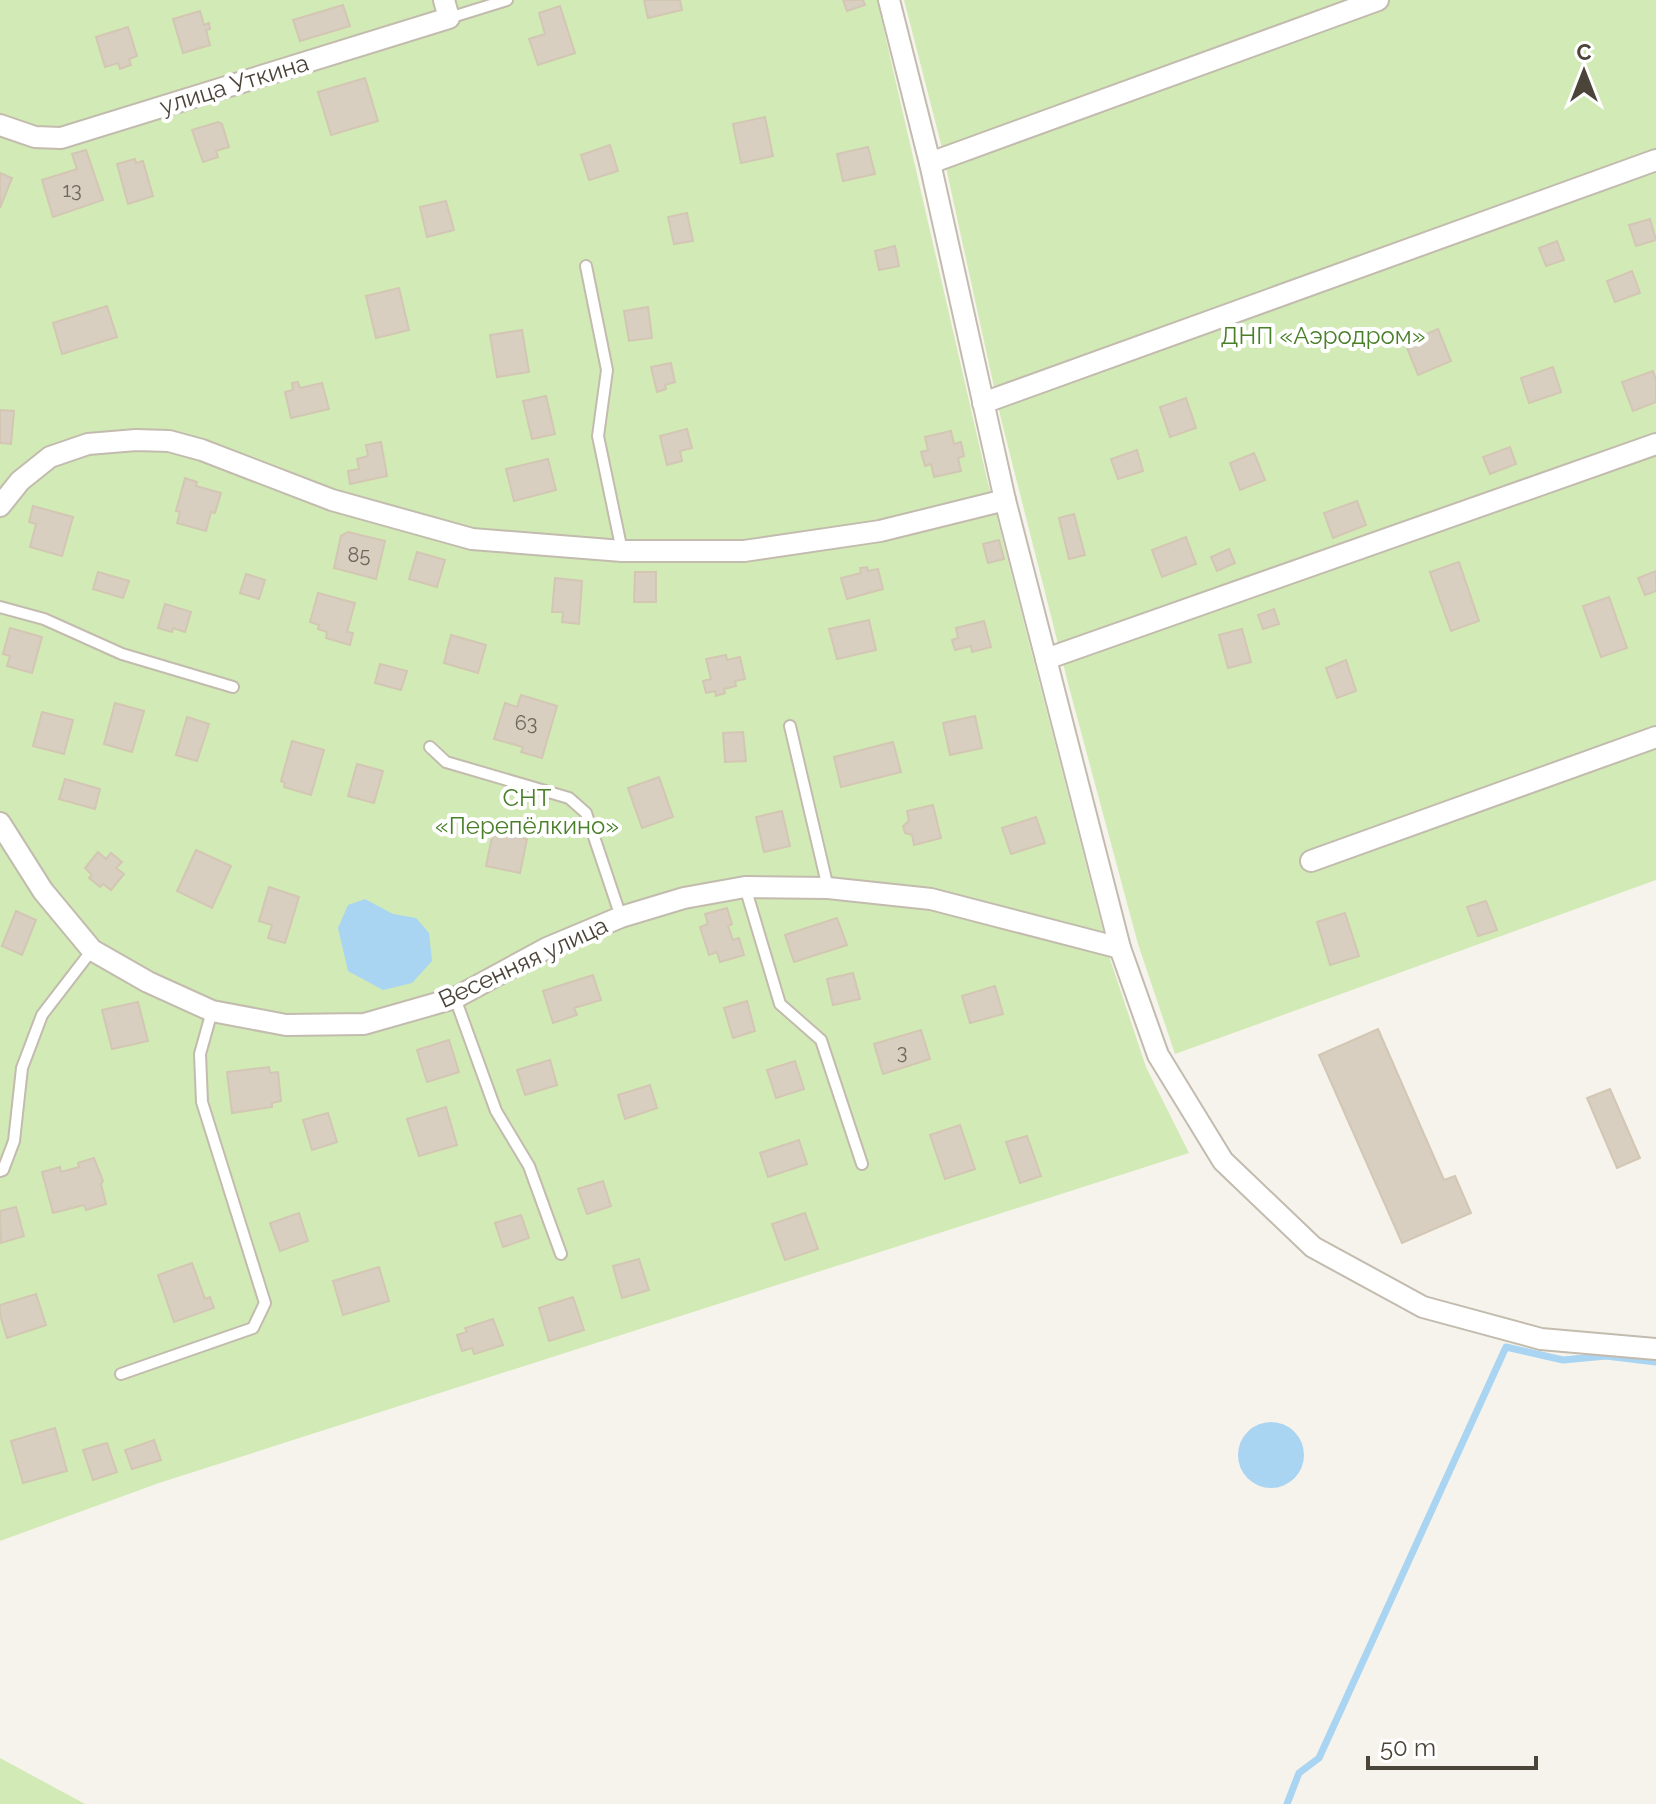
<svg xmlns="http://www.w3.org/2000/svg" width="1656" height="1804" viewBox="0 0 1656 1804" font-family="Raleway,sans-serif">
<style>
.green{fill:#d2eab5}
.water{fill:#a9d4f2}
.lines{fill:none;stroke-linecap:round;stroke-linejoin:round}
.stream{stroke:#a9d4f2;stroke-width:7}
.building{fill:#d8cfc1;stroke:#d3c7b4;stroke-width:2}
.service-casing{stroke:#c2bbae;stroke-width:14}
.minor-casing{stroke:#c2bbae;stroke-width:24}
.service{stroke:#fff;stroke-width:10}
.minor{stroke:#fff;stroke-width:20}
.labels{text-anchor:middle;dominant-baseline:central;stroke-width:8;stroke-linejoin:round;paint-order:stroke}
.number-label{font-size:20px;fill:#6e675b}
.street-label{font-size:24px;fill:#4b4439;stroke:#fff}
.park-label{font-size:24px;fill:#4a7f2a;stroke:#fff}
</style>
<rect width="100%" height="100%" fill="#f6f3ec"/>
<g class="green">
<path d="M0 0H877L987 479 1111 962 1146 1067 1189 1153 159 1483 0 1541Z"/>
<path d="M904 0H1656V880L1175 1054 1138 944 1069 687 1001 419 940 140Z"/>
<path d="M0 1758 85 1804H0Z"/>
</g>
<g class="water">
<path d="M365 899 393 914 416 918 429 933 432 961 412 983 383 990 348 971 338 928 348 905Z"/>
<circle cx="1271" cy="1455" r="33"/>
</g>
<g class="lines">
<path class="stream" d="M1287 1804 1299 1773 1319 1758 1506 1347 1563 1360 1606 1356 1656 1362"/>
</g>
<g class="building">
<path d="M644 0H680L682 10 648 18Z"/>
<path d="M843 0H863L865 5 847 11Z"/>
<path d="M343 5 350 26 300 41 293 20Z"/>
<path d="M560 6 575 53 538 65 529 39 545 34 539 13Z"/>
<path d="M200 11 204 25 209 23 210 29 206 30 210 45 183 53 173 19Z"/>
<path d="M128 27 137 56 129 59 131 65 120 69 118 63 105 67 96 37Z"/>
<path d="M365 78 378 121 331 135 318 92Z"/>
<path d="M765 117 773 156 741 163 733 124Z"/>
<path d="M218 122 222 124 229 147 216 151 218 157 203 162 192 130Z"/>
<path d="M610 145 618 171 589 180 581 155Z"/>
<path d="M868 147 875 174 843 181 837 154Z"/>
<path d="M86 150 103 200 53 217 42 180 77 169 72 154Z"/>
<path d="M135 159 136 163 143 161 153 196 128 204 117 164Z"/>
<path d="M0 173 12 178 0 208Z"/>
<path d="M446 201 454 230 427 237 420 207Z"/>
<path d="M687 213 693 241 674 244 668 217Z"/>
<path d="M1650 219 1656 240 1636 246 1629 225Z"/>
<path d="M1557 241 1564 260 1546 266 1539 248Z"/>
<path d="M895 246 899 266 879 270 875 251Z"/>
<path d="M1632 271 1640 293 1615 302 1607 281Z"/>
<path d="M399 288 409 330 376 338 366 296Z"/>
<path d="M107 306 117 337 62 354 53 323Z"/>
<path d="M648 307 652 338 629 341 624 311Z"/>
<path d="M1438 329 1451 361 1418 375 1405 343Z"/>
<path d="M522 330 529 372 497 377 490 335Z"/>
<path d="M671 363 675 382 665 385 666 389 657 392 651 367Z"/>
<path d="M1553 367 1561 392 1529 403 1521 378Z"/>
<path d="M1653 371 1656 380V402L1633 411 1622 382Z"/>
<path d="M298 382 300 388 322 383 329 409 291 418 285 392 293 390 292 383Z"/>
<path d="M546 396 555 434 532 439 523 401Z"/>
<path d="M1186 398 1196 428 1170 437 1160 407Z"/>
<path d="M0 410 14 411 11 444 0 443Z"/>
<path d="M687 429 692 448 680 451 682 461 667 465 660 436Z"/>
<path d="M951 431 954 444 961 442 964 456 958 458 961 471 934 477 931 464 925 466 921 452 928 450 925 437Z"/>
<path d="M381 442 387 476 350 484 348 471 359 469 357 459 368 456 366 445Z"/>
<path d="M1510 447 1516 464 1490 474 1483 457Z"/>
<path d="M1137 450 1143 471 1118 479 1111 459Z"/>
<path d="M1254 453 1265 480 1240 490 1230 463Z"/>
<path d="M548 459 556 490 514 501 506 469Z"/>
<path d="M185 478 197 482 196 486 221 493 215 513 211 512 206 531 177 523 180 512 176 511Z"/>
<path d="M1357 501 1366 525 1333 538 1324 513Z"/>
<path d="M33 506 73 517 62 556 30 547 36 524 29 522Z"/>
<path d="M1074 514 1085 555 1069 559 1059 518Z"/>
<path d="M348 532 385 541 376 579 334 568 341 536Z"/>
<path d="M1186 537 1196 564 1162 577 1152 550Z"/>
<path d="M999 540 1004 559 988 563 983 544Z"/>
<path d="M1229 549 1235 563 1217 571 1211 557Z"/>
<path d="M417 552 445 560 437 587 409 579Z"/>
<path d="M1459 562 1479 621 1451 631 1430 572Z"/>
<path d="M867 567 868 571 878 569 883 589 847 599 841 578 861 573 860 568Z"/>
<path d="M1656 571V591L1645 595 1638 578Z"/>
<path d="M98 572 129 581 123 598 93 589Z"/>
<path d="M635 572H656V602H634Z"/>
<path d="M246 574 265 580 259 599 240 593Z"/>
<path d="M555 578 582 581 579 624 562 622 563 612H552Z"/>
<path d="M318 593 355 603 347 632 353 633 350 645 326 638 327 632 318 629 319 625 310 622Z"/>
<path d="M1609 597 1627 648 1601 657 1583 606Z"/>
<path d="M165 604 191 612 185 632 173 628 172 632 158 628Z"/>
<path d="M1274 609 1279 624 1263 629 1258 615Z"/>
<path d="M869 620 876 650 837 659 829 629Z"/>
<path d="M984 621 991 647 972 652 971 646 955 650 952 640 958 638 956 628Z"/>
<path d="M10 628 42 637 32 673 7 666 10 656 3 654Z"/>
<path d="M1242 629 1251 662 1228 668 1219 635Z"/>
<path d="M451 635 486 645 478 673 444 663Z"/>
<path d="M726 655 727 660 740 657 745 679 735 681 736 686 724 689 725 693 716 696 715 691 706 693 703 681 711 679 706 659Z"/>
<path d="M1346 660 1356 691 1337 698 1326 668Z"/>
<path d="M380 664 407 671 401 690 375 683Z"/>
<path d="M521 695 557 706 542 758 521 752 523 747 494 739 505 703 517 707Z"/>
<path d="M115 703 144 711 132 752 104 744Z"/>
<path d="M42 712 73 720 64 754 33 746Z"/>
<path d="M975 716 982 748 950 755 943 723Z"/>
<path d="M187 717 209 724 197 761 176 755Z"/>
<path d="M743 732 746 761 725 762 723 733Z"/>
<path d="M292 741 324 750 311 795 284 787 285 783 281 781Z"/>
<path d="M893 742 901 772 841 787 834 757Z"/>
<path d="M357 764 383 771 374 803 348 796Z"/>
<path d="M659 777 673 817 642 828 628 788Z"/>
<path d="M65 779 100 789 95 809 59 799Z"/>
<path d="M933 805 941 838 914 845 912 835 905 833 903 826 909 821 907 811Z"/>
<path d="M782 811 790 846 764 852 756 817Z"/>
<path d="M1036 817 1045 843 1011 854 1002 828Z"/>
<path d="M504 825 519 828 517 837 527 839 520 873 486 866 493 832 503 834Z"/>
<path d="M196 850 231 866 212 908 177 891Z"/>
<path d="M98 852 106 859 111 853 122 862 116 868 124 874 111 890 103 884 100 887 89 878 92 875 85 868Z"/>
<path d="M269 887 299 897 285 943 268 938 272 925 259 921Z"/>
<path d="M1486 901 1497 930 1478 936 1467 907Z"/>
<path d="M727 908 732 924 728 926 733 940 739 938 744 955 720 962 717 952 709 955 700 927 708 924 705 914Z"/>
<path d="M16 911 36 920 22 955 2 946Z"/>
<path d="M1345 913 1359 956 1330 965 1317 922Z"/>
<path d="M837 918 847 945 794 962 785 935Z"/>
<path d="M853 973 860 999 833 1005 827 979Z"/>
<path d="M593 975 601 1000 574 1008 577 1015 553 1023 543 991Z"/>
<path d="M995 986 1003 1014 970 1023 962 996Z"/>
<path d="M747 1001 755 1031 733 1038 724 1008Z"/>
<path d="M138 1002 148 1041 112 1049 102 1010Z"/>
<path d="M1378 1029 1444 1180 1455 1176 1471 1213 1402 1243 1319 1055Z"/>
<path d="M921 1030 930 1059 883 1074 874 1044Z"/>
<path d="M449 1040 459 1072 427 1082 417 1050Z"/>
<path d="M550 1060 557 1085 525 1095 517 1070Z"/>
<path d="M795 1061 804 1089 776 1098 767 1070Z"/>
<path d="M269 1067 270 1073 278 1072 281 1101 272 1103V1107L232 1113 227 1072Z"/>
<path d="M650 1085 657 1108 625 1119 618 1095Z"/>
<path d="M1610 1089 1640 1158 1617 1168 1587 1098Z"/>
<path d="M446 1107 457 1145 419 1156 407 1119Z"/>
<path d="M328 1113 337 1142 312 1150 303 1120Z"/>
<path d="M960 1125 975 1169 945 1179 930 1135Z"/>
<path d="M1027 1136 1041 1176 1020 1183 1006 1142Z"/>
<path d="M799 1140 807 1164 768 1177 760 1153Z"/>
<path d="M94 1158 103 1181 101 1184 106 1204 86 1210 84 1205 53 1213 42 1172 60 1167 61 1172 79 1167 78 1163Z"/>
<path d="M603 1181 611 1206 587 1214 578 1189Z"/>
<path d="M16 1207 24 1236 1 1243 0 1211Z"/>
<path d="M299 1213 308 1241 280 1251 270 1223Z"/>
<path d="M805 1213 818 1249 785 1260 772 1224Z"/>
<path d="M521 1215 529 1238 503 1247 495 1223Z"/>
<path d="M639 1259 649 1290 622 1298 613 1266Z"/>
<path d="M192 1263 205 1299 210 1297 214 1308 174 1322 158 1275Z"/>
<path d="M379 1267 389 1301 343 1315 333 1281Z"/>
<path d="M36 1294 46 1325 7 1338 0 1315V1305Z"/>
<path d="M573 1297 584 1330 549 1341 539 1308Z"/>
<path d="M493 1319 503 1345 474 1354 472 1348 462 1351 457 1335 467 1332 465 1328Z"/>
<path d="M55 1428 67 1471 23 1483 11 1441Z"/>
<path d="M154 1440 161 1460 132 1469 125 1450Z"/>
<path d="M107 1443 117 1472 93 1480 83 1450Z"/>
</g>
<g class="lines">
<defs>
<g id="service">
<path d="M449 18 507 0"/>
<path d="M586 266 607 370 598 436 622 551"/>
<path d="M0 607 44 619 122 654 233 687"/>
<path d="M790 726 828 888"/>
<path d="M430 747 446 762 569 798 586 813 621 917"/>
<path d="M745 887 780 1004 821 1040 862 1164"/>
<path d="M455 998 496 1111 529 1166 561 1254"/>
<path d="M0 1171 3 1170 14 1141 22 1068 42 1015 92 950"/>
<path d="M121 1374 253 1328 265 1303 202 1102 200 1054 212 1011"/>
</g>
<g id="minor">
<path d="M889 0 930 163 1005 500 1046 659 1120 948 1158 1055 1223 1161 1313 1247 1423 1307 1541 1339 1656 1349"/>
<path d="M0 125 35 137 61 138 449 18 444 0"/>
<path d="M930 163 1378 0"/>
<path d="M983 403 1656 160"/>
<path d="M0 506 20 481 50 457 88 444 136 440 169 441 202 450 332 500 472 539 622 551H744L880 531 1005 500"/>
<path d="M1046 659 1656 444"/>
<path d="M0 823 43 891 92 950 148 982 212 1011 286 1025 364 1024 455 998 547 948 621 917 684 898 745 887 828 888 931 899 1120 948"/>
<path d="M1311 861 1656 737"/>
</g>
</defs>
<use href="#service" class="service-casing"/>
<use href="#minor" class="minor-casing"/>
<use href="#service" class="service"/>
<use href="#minor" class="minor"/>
</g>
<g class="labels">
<g class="number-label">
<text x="72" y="190">13</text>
<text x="359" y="555">85</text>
<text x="526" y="723">63</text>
<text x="902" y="1052">3</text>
</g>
<g class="street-label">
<text transform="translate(234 84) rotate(-17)">улица Уткина</text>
<text transform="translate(523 962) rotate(-25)">Весенняя улица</text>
</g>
<g class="park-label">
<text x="1323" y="335">ДНП «Аэродром»</text>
<text x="527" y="797">СНТ<tspan x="527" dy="28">«Перепёлкино»</tspan></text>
</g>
</g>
<g transform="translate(1584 72)" stroke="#ffffff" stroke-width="6" paint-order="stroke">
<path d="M0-6L14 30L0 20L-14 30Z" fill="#4b4439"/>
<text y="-12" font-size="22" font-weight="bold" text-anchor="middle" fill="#4b4439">С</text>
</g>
<path d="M1368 1756v12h168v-12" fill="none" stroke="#4b4439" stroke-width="4"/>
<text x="1380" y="1756" font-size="24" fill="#4b4439" stroke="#ffffff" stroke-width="6" paint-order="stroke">50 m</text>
</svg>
